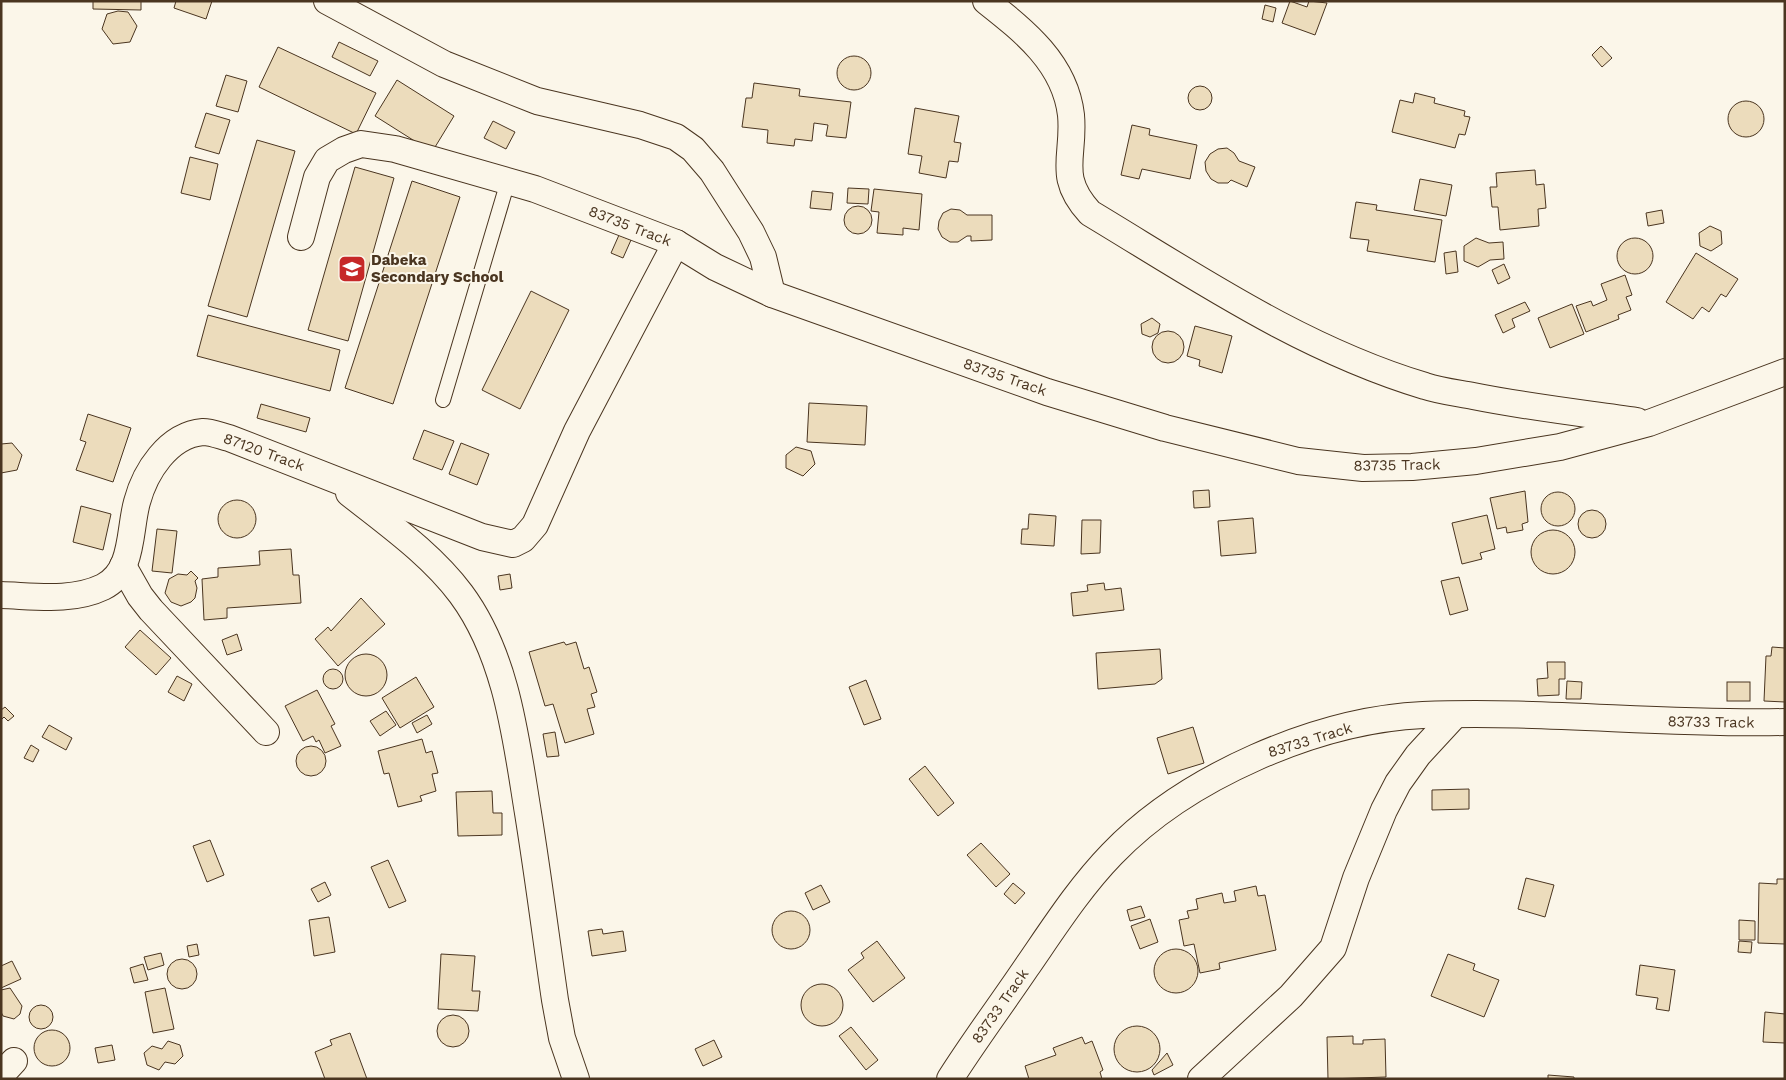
<svg xmlns="http://www.w3.org/2000/svg" width="1786" height="1080" viewBox="0 0 1786 1080" font-family="'Work Sans',sans-serif">
<style>
.building{fill:#ecdcbc;stroke:#4a3520}
.lines{fill:none;stroke-linecap:round;stroke-linejoin:round}
.service-casing{stroke:#4a3520;stroke-width:16}
.minor-casing{stroke:#4a3520;stroke-width:28}
.service{stroke:#fbf6e9;stroke-width:14}
.minor{stroke:#fbf6e9;stroke-width:26}
.labels{text-anchor:middle;dominant-baseline:central;stroke-width:4;stroke-linejoin:round;paint-order:stroke}
.street-label{font-size:15px;fill:#4a3520;stroke:#fbf6e9}
.poi-label{font-size:15px;font-weight:bold;fill:#4a3520;stroke:#fbf6e9;text-anchor:start}
</style>
<rect width="100%" height="100%" fill="#fbf6e9"/>
<g class="building">
<path d="M93 1H141V10L93 9Z"/>
<path d="M176 1H212L206 19 174 8Z"/>
<path d="M1290 1 1307 7 1309 1 1327 3 1315 35 1282 23Z"/>
<path d="M1265 5 1276 8 1273 22 1262 19Z"/>
<path d="M118 11 128 12 137 26 130 42 113 44 102 29 107 14Z"/>
<path d="M339 42 378 61 370 76 332 57Z"/>
<path d="M1601 46 1612 58 1602 67 1592 55Z"/>
<path d="M278 47 376 93 356 134 259 87Z"/>
<circle cx="854" cy="73" r="17"/>
<path d="M226 75 247 81 238 112 216 106Z"/>
<path d="M397 80 454 116 432 152 375 116Z"/>
<path d="M754 83 800 89 799 96 851 102 846 138 826 136 828 125 814 123 812 141 795 139 794 146 767 143 768 130 742 127 746 98H752Z"/>
<circle cx="1200" cy="98" r="12"/>
<path d="M1415 93 1435 98 1434 103 1465 111 1464 116 1470 117 1465 135 1459 134 1455 148 1392 132 1400 100 1413 103Z"/>
<circle cx="1746" cy="119" r="18"/>
<path d="M915 108 959 116 954 142 961 143 958 162 949 161 946 178 919 173 922 156 908 154Z"/>
<path d="M206 113 230 120 219 154 195 147Z"/>
<path d="M493 121 515 132 506 149 484 138Z"/>
<path d="M1132 125 1150 129 1149 135 1197 145 1190 179 1142 169 1139 179 1121 175Z"/>
<path d="M257 140 295 151 247 317 208 306Z"/>
<path d="M1227 148 1234 153 1239 161 1255 167 1247 187 1231 180 1228 183H1218L1211 179 1206 171 1205 162 1210 154 1218 149Z"/>
<path d="M190 157 218 164 210 200 181 193Z"/>
<path d="M355 167 394 178 348 341 308 330Z"/>
<path d="M1535 170 1536 185 1544 184 1546 208 1538 209 1539 226 1500 230 1498 207H1492L1490 187H1497L1496 173Z"/>
<path d="M1420 179 1452 185 1446 216 1414 210Z"/>
<path d="M412 181 460 197 393 404 345 388Z"/>
<path d="M848 188 869 189 868 204 847 203Z"/>
<path d="M874 189 922 194 919 230 903 228V235L877 233 879 212 871 211Z"/>
<path d="M812 191 833 193 831 210 810 208Z"/>
<path d="M1356 202 1377 205 1376 210 1442 220 1435 262 1367 251 1369 240 1350 238Z"/>
<circle cx="858" cy="220" r="14"/>
<path d="M951 209 960 210 967 215H992V240L971 241V236H967L958 242H950L942 237 938 229 939 221 943 213Z"/>
<path d="M1662 210 1664 223 1648 226 1646 213Z"/>
<path d="M1710 226 1721 231 1722 244 1711 251 1700 246 1699 233Z"/>
<path d="M619 235 631 240 623 258 611 253Z"/>
<path d="M1476 238 1489 243 1503 242 1504 259 1490 260 1478 267 1464 261V246Z"/>
<circle cx="1635" cy="256" r="18"/>
<path d="M1456 251 1458 272 1446 274 1444 253Z"/>
<path d="M1696 253 1738 279 1726 297 1721 294 1709 312 1702 307 1693 319 1666 302Z"/>
<path d="M1504 264 1510 278 1498 284 1492 270Z"/>
<path d="M1625 275 1632 295 1626 297 1631 310 1618 315 1619 319 1586 332 1576 306 1591 301 1593 306 1607 300 1601 284Z"/>
<path d="M531 291 569 310 520 409 482 390Z"/>
<path d="M1525 302 1530 311 1512 319 1515 327 1503 333 1495 315Z"/>
<path d="M1572 304 1584 334 1550 348 1538 318Z"/>
<path d="M208 315 340 350 330 391 197 356Z"/>
<path d="M1152 318 1160 324 1158 333 1150 337 1142 334 1141 324Z"/>
<path d="M1195 326 1232 336 1222 373 1199 366 1200 360 1187 356Z"/>
<circle cx="1168" cy="347" r="16"/>
<path d="M809 403 867 406 865 445 807 442Z"/>
<path d="M261 404 310 418 306 432 257 418Z"/>
<path d="M88 414 131 428 113 482 76 470 86 442 80 440Z"/>
<path d="M424 430 454 441 442 470 413 459Z"/>
<path d="M12 443 22 455 17 470 1 473V444Z"/>
<path d="M461 443 489 454 477 485 449 474Z"/>
<path d="M796 447 811 451 815 464 803 476 786 468V455Z"/>
<path d="M1209 490 1210 507 1194 508 1193 491Z"/>
<path d="M1525 491 1528 522 1522 524 1523 530 1507 533 1506 527 1497 529 1490 498Z"/>
<circle cx="1558" cy="509" r="17"/>
<circle cx="237" cy="519" r="19"/>
<path d="M81 506 111 514 103 550 73 542Z"/>
<circle cx="1592" cy="524" r="14"/>
<path d="M1029 514 1056 516 1054 546 1021 544 1022 529H1028Z"/>
<path d="M1487 515 1495 549 1480 553 1482 559 1462 564 1452 523Z"/>
<path d="M1253 518 1256 553 1221 556 1218 521Z"/>
<path d="M1082 520H1101L1100 553 1081 554Z"/>
<path d="M157 529 177 531 172 573 152 571Z"/>
<circle cx="1553" cy="552" r="22"/>
<path d="M291 549 293 575H299L301 603 227 608V618L204 620 202 579 218 577V568L260 565 259 551Z"/>
<path d="M191 571 198 578 195 581 197 588 195 598 191 602 181 606 171 602 165 593 169 579 178 574 187 575Z"/>
<path d="M510 574 512 588 500 590 498 576Z"/>
<path d="M1459 577 1468 610 1450 615 1441 581Z"/>
<path d="M1104 583 1105 590 1121 588 1124 610 1073 616 1071 593 1088 591 1087 585Z"/>
<path d="M361 598 385 624 338 666 315 639 328 627 331 631Z"/>
<path d="M140 630 171 658 156 675 125 647Z"/>
<path d="M237 634 242 650 227 655 222 640Z"/>
<path d="M564 642 566 645 576 642 584 669 589 667 597 692 591 694 595 707 587 709 594 734 565 743 553 704 545 706 529 652Z"/>
<path d="M1772 647 1785 648V702L1764 701 1766 656H1771Z"/>
<path d="M1160 649 1162 679 1155 684 1098 689 1096 653Z"/>
<circle cx="366" cy="675" r="21"/>
<path d="M1547 662H1565V679H1559V695L1538 696 1537 679 1548 678Z"/>
<circle cx="333" cy="679" r="10"/>
<path d="M177 676 192 684 184 701 168 692Z"/>
<path d="M416 677 434 707 400 728 382 698Z"/>
<path d="M866 680 881 719 864 725 849 687Z"/>
<path d="M1567 681 1582 682 1581 699H1566Z"/>
<rect x="1727" y="682" width="23" height="19"/>
<path d="M317 690 335 724 331 726 341 746 325 753 319 740 316 742 313 736 303 741 285 706Z"/>
<path d="M5 707 14 716 8 721 4 717 1 720V710Z"/>
<path d="M386 711 396 725 380 736 370 721Z"/>
<path d="M427 715 432 724 417 733 412 723Z"/>
<path d="M49 725 72 738 66 750 42 737Z"/>
<path d="M1193 727 1204 763 1168 774 1157 738Z"/>
<path d="M555 732 559 756 547 757 543 734Z"/>
<path d="M422 739 426 753 432 751 438 773 432 774 436 791 420 796 422 801 398 807 389 773 384 774 378 751Z"/>
<path d="M31 745 39 750 33 762 24 758Z"/>
<circle cx="311" cy="761" r="15"/>
<path d="M925 766 954 803 938 816 909 779Z"/>
<path d="M1469 789V809L1432 810V790Z"/>
<path d="M492 791 493 813H502V835L458 836 456 792Z"/>
<path d="M210 840 224 875 207 882 193 846Z"/>
<path d="M981 843 1010 874 996 887 967 855Z"/>
<path d="M388 860 406 901 389 908 371 867Z"/>
<path d="M1526 878 1554 885 1545 917 1518 909Z"/>
<path d="M1777 879H1785V944L1758 943 1759 883 1777 884Z"/>
<path d="M325 882 331 895 318 902 311 889Z"/>
<path d="M1013 883 1025 893 1015 904 1004 894Z"/>
<path d="M821 885 830 902 813 910 805 893Z"/>
<path d="M1256 886 1258 896 1265 895 1276 950 1219 963 1220 969 1200 973 1194 944 1184 946 1179 920 1189 918 1187 911 1198 909 1196 899 1222 893 1224 903 1236 901 1234 891Z"/>
<path d="M1141 906 1145 917 1130 921 1127 910Z"/>
<circle cx="791" cy="930" r="19"/>
<path d="M329 917 335 952 314 956 309 920Z"/>
<path d="M1150 919 1158 942 1140 949 1131 926Z"/>
<path d="M1739 920 1755 921V940H1739Z"/>
<path d="M602 929 603 934 623 931 626 951 592 956 588 931Z"/>
<path d="M877 941 905 978 873 1002 848 970 864 958 861 953Z"/>
<path d="M1739 941 1752 942 1751 953 1738 952Z"/>
<path d="M197 944 199 955 189 957 187 946Z"/>
<circle cx="1176" cy="971" r="22"/>
<path d="M161 953 164 965 148 970 144 957Z"/>
<path d="M441 954 475 956 472 991H480L478 1011 438 1009Z"/>
<path d="M1448 954 1475 964 1473 970 1499 980 1484 1017 1431 996Z"/>
<circle cx="182" cy="974" r="15"/>
<path d="M12 961 21 979 1 988V966Z"/>
<path d="M143 964 148 980 134 983 130 968Z"/>
<path d="M1640 965 1675 970 1669 1011 1656 1009 1658 998 1636 995Z"/>
<circle cx="822" cy="1005" r="21"/>
<path d="M10 988 22 1006 20 1014 14 1019 3 1016 1 1012V990Z"/>
<path d="M165 988 174 1029 153 1033 145 992Z"/>
<circle cx="41" cy="1017" r="12"/>
<path d="M1765 1012 1785 1014V1043L1763 1042Z"/>
<circle cx="453" cy="1031" r="16"/>
<circle cx="1137" cy="1049" r="23"/>
<path d="M851 1027 878 1060 866 1070 839 1036Z"/>
<circle cx="52" cy="1048" r="18"/>
<path d="M350 1033 367 1079H325L315 1052 332 1045 330 1040Z"/>
<path d="M1353 1036V1044H1363V1040L1385 1039 1386 1077 1328 1079 1327 1037Z"/>
<path d="M1082 1037 1085 1044 1092 1041 1103 1070 1100 1072 1102 1079H1029L1025 1066 1056 1055 1053 1048Z"/>
<path d="M714 1040 722 1057 703 1066 695 1049Z"/>
<path d="M168 1041 180 1045 183 1056 175 1064 165 1062 159 1070 147 1065 144 1053 152 1046 162 1049Z"/>
<path d="M112 1045 115 1060 98 1063 95 1048Z"/>
<path d="M1167 1053 1173 1065 1154 1075 1152 1070Z"/>
<path d="M1548 1075 1574 1077V1079H1548Z"/>
</g>
<g class="lines">
<defs>
<path id="service" d="M443 400 508 181"/>
<g id="minor">
<path d="M327 1 444 64 537 101 640 125 676 137 693 149 712 171 751 232 763 257 772 294"/>
<path d="M986 1C1024 31 1065 63 1071 115 1075 157 1056 176 1090 213 1198 278 1302 349 1425 386 1440 391 1457 393 1473 396 1527 407 1582 413 1637 421"/>
<path d="M301 237 317 177 327 160 344 150 361 144 395 149 535 189 676 243 715 267 772 294 1047 392 1165 428 1298 461 1363 468 1412 467 1476 461 1560 447 1649 423 1785 372"/>
<path d="M349 493C388 524 431 554 461 594 507 656 516 739 528 813 538 875 546 938 555 1000L562 1038 576 1079"/>
<path d="M123 566 140 596 151 610 266 732"/>
<path d="M1 595C34 596 72 602 103 587 134 572 129 530 137 502 145 472 168 435 203 432 211 432 221 436 229 438L482 537 513 544 523 539 535 525 577 431 676 243"/>
<path d="M1 1075 14 1061"/>
<path d="M950 1079C974 1041 1001 1005 1026 968 1053 929 1079 888 1112 854 1186 777 1317 720 1423 715 1543 710 1664 725 1785 722"/>
<path d="M1201 1079 1291 996 1333 948 1356 878 1384 810 1398 783 1418 755 1454 716"/>
</g>
</defs>
<use href="#service" class="service-casing"/>
<use href="#minor" class="minor-casing"/>
<use href="#service" class="service"/>
<use href="#minor" class="minor"/>
</g>
<defs>
<symbol id="school-square" viewBox="-11 -11 22 22"><rect x="-9" y="-9" width="18" height="18" rx="4" fill="#c62828" stroke="#fbf6e9"/><path d="M0-5L7-2L0 1L-7-2ZM-4 1L0 2.5L4 1V4Q0 6-4 4Z" fill="#fff"/></symbol>
</defs>
<g fill-rule="evenodd">
<use href="#school-square" x="336" y="253" width="32" height="32"/>
</g>
<g class="labels">
<g class="street-label">
<text transform="translate(630 226) rotate(21)">83735 Track</text>
<text transform="translate(1005 377) rotate(19)">83735 Track</text>
<text transform="translate(264 452) rotate(20)">87120 Track</text>
<text transform="translate(1397 465) rotate(-1)">83735 Track</text>
<text transform="translate(1711 722) rotate(1)">83733 Track</text>
<text transform="translate(1310 740) rotate(-17)">83733 Track</text>
<text transform="translate(1000 1006) rotate(-55)">83733 Track</text>
</g>
<g class="poi-label">
<text x="371" y="260">Dabeka<tspan x="371" dy="17">Secondary School</tspan></text>
</g>
</g>
<rect width="1786" height="1080" fill="none" stroke="#4a3520" stroke-width="5"/>
</svg>
